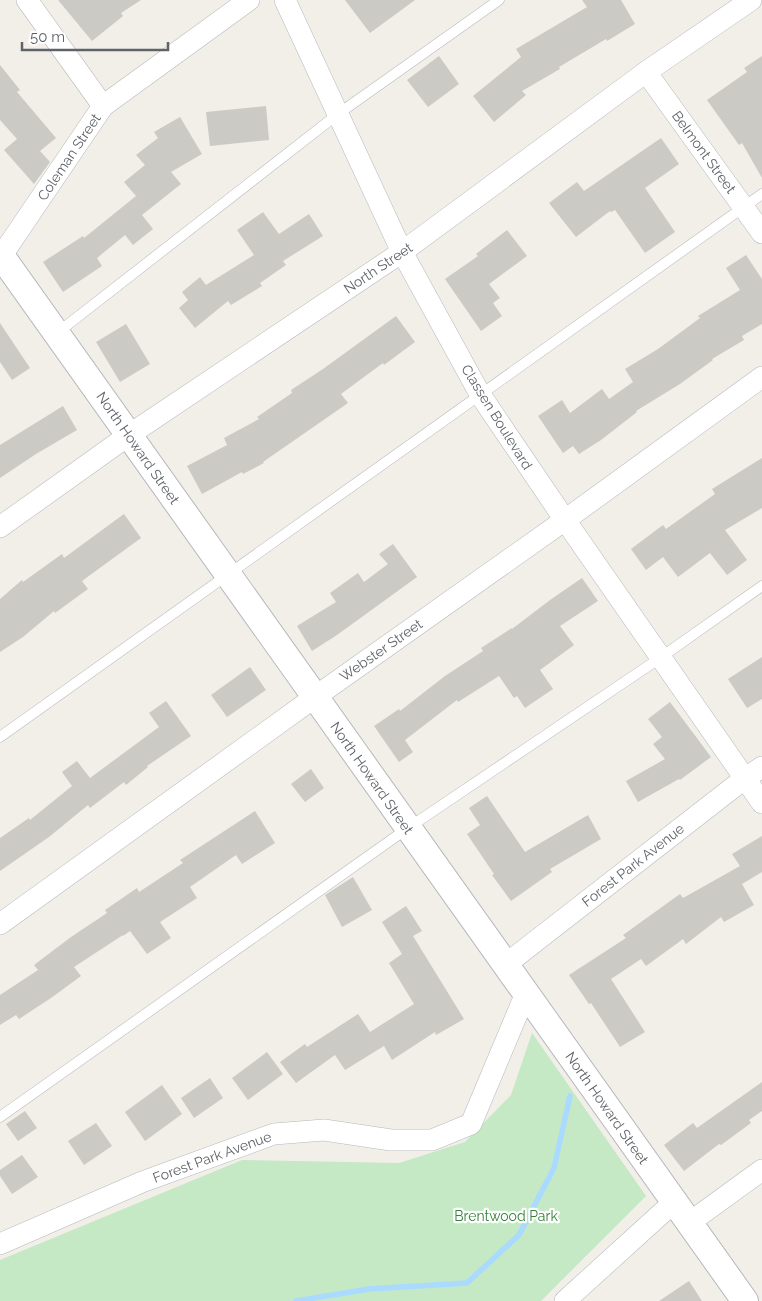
<svg xmlns="http://www.w3.org/2000/svg" width="762" height="1301" viewBox="0 0 762 1301" font-family="Raleway,sans-serif">
<style>
.green{fill:#c5e8c5}
.lines{fill:none;stroke-linecap:round;stroke-linejoin:round}
.stream{stroke:#aadaff;stroke-width:5.5}
.building{fill:#cccac5}
.service-casing{stroke:#b5b8bc;stroke-width:11}
.minor-casing{stroke:#b5b8bc;stroke-width:22}
.tertiary-casing{stroke:#b5b8bc;stroke-width:28}
.service{stroke:#fff;stroke-width:10}
.minor{stroke:#fff;stroke-width:21}
.tertiary{stroke:#fff;stroke-width:26}
.labels{text-anchor:middle;dominant-baseline:central;stroke-width:4.5;stroke-linejoin:round;paint-order:stroke}
.street-label{font-size:14px;fill:#5f6368;stroke:#fff}
.park-label{font-size:14px;fill:#348238;stroke:#fff}
</style>
<rect width="100%" height="100%" fill="#f1efe8"/>
<path class="green" d="M532 1033 646 1196 541 1301H0V1260L242 1160 399 1163 465 1142 511 1095Z"/>
<g class="lines">
<path class="stream" d="M296 1301 369 1289 467 1283 519 1235 554 1168 570 1096"/>
</g>
<g class="building">
<path d="M58 0H141L121 13 123 16 92 41Z"/>
<path d="M345 0H415L370 33Z"/>
<path d="M582 0H621L635 24 607 41 606 39 559 67 560 69 522 91 526 95 494 122 473 96 521 57 516 49 587 7Z"/>
<path d="M439 56 459 84 428 107 407 80Z"/>
<path d="M762 56V178L742 143 739 145 707 100 747 72 744 68Z"/>
<path d="M0 65 20 90 17 92 56 138 40 151 50 162 34 184 4 150 17 139 0 120Z"/>
<path d="M266 106 269 140 210 146 206 112Z"/>
<path d="M180 117 202 154 171 172 181 184 142 215 153 229 133 245 125 235 97 258 102 266 63 292 43 262 83 236 84 238 136 196 124 182 145 165 136 155 158 138 154 132Z"/>
<path d="M661 138 679 164 645 188 675 232 645 253 615 210 611 212 610 211 576 237 549 203 577 182 584 191Z"/>
<path d="M263 212 279 234 309 214 323 236 283 261 286 265 260 283 262 286 231 305 228 301 195 328 179 308 188 300 182 292 200 277 206 285 254 255 237 230Z"/>
<path d="M507 230 527 256 489 284 500 298 493 303 502 316 481 331 445 279 478 256 476 254Z"/>
<path d="M746 255 762 279V324L742 336 744 340 712 359 713 360 680 384 636 411 637 412 601 440 579 454 573 446 563 453 538 416 562 400 570 413 602 389 609 399 633 382 625 369 658 349 700 318 698 316 740 290 726 268Z"/>
<path d="M396 316 415 342 384 365 383 363 341 394 348 403 263 462 264 463 243 474 242 472 202 494 187 466 227 445 224 438 259 419 257 417 292 393 291 390 323 369Z"/>
<path d="M0 323 30 368 12 380 0 362Z"/>
<path d="M126 324 150 364 120 382 96 342Z"/>
<path d="M63 406 77 430 36 454 0 478V445Z"/>
<path d="M762 458V508L725 530 747 560 727 575 710 553 678 577 663 557 646 570 631 549 663 525 666 529 715 494 712 489Z"/>
<path d="M124 514 141 538 82 581 88 589 55 613 54 611 23 637 0 652V599L22 580 23 582 62 554 64 558Z"/>
<path d="M393 544 417 577 337 635 312 651 297 626 336 602 330 593 358 573 364 582 388 564 379 554Z"/>
<path d="M582 578 598 601 560 626 574 645 540 670 553 689 525 708 517 696 514 698 499 676 458 702 457 700 405 740 413 752 399 762 374 726 399 709 400 711 445 676 483 651 481 648 512 628V629L550 600Z"/>
<path d="M762 657V699L747 708 728 679Z"/>
<path d="M250 667 266 690 227 717 211 695Z"/>
<path d="M166 701 191 736 147 766 148 767 126 785 124 782 90 808 88 805 49 837 0 871V838L29 818 30 820 72 786 62 772 77 761 90 778 159 727 149 713Z"/>
<path d="M670 702 711 757 680 780 679 779 638 802 626 781 665 759 653 744 662 737 648 719Z"/>
<path d="M311 769 324 788 305 802 291 784Z"/>
<path d="M487 796 525 852 588 815 601 839 550 869 552 872 511 901 492 875 494 874 467 834 480 825 469 808Z"/>
<path d="M255 811 275 843 242 864 236 855 190 887 197 898 160 922 171 938 147 954 130 931 123 936V935L74 967 81 976 51 998 19 1019 16 1015 0 1025V995L38 970 34 965 71 937 107 913 105 910 137 888 139 892 183 863 180 860Z"/>
<path d="M762 836V872L742 884 754 905 724 922 721 917 686 944 683 939 646 966 641 959 611 979 645 1032 620 1047 591 1003 589 1004 569 975 626 938 623 935 680 894 683 898 740 866 732 854Z"/>
<path d="M353 877 372 910 342 927 325 895Z"/>
<path d="M406 906 422 931 413 936 464 1019 436 1035 435 1032 392 1060 384 1046 345 1070 335 1055 296 1083 280 1062 305 1044 307 1047 358 1014 370 1032 414 1004 389 963 402 954 382 922Z"/>
<path d="M267 1052 283 1074 248 1100 232 1078Z"/>
<path d="M210 1078 223 1098 194 1118 181 1098Z"/>
<path d="M762 1082V1111L749 1120 751 1123 721 1145 719 1144 684 1171 664 1145 693 1123 697 1128Z"/>
<path d="M162 1085 182 1114 145 1141 125 1112Z"/>
<path d="M25 1111 37 1128 18 1141 6 1124Z"/>
<path d="M96 1123 112 1146 84 1165 68 1141Z"/>
<path d="M22 1155 38 1177 12 1194 0 1176V1170Z"/>
<path d="M689 1281 702 1301H659Z"/>
</g>
<g class="lines">
<defs>
<g id="service">
<path d="M57 333 338 114 499 0"/>
<path d="M0 737 762 194"/>
<path d="M0 1117 408 828 660 658 762 586"/>
</g>
<g id="minor">
<path d="M27 0 103 106"/>
<path d="M285 0 402 252 481 396 565 520 762 803"/>
<path d="M646 72 762 233"/>
<path d="M0 258 103 106 249 0"/>
<path d="M0 527 129 435 402 252 646 72 751 0"/>
<path d="M0 924 315 697 565 520 762 377"/>
<path d="M505 965 744 779 762 767"/>
<path d="M689 1223 762 1170"/>
<path d="M0 1244 142 1182 274 1134 324 1130 391 1140H432L471 1124 526 993"/>
<path d="M565 1301 674 1202"/>
</g>
<path id="tertiary" d="M0 254 745 1301"/>
</defs>
<use href="#service" class="service-casing"/>
<use href="#minor" class="minor-casing"/>
<use href="#tertiary" class="tertiary-casing"/>
<use href="#service" class="service"/>
<use href="#minor" class="minor"/>
<use href="#tertiary" class="tertiary"/>
</g>
<g class="labels">
<g class="street-label">
<text transform="translate(704 152) rotate(54)">Belmont Street</text>
<text transform="translate(69 157) rotate(-56)">Coleman Street</text>
<text transform="translate(378 268) rotate(-34)">North Street</text>
<text transform="translate(497 417) rotate(58)">Classen Boulevard</text>
<text transform="translate(138 448) rotate(55)">North Howard Street</text>
<text transform="translate(381 650) rotate(-35)">Webster Street</text>
<text transform="translate(372 778) rotate(55)">North Howard Street</text>
<text transform="translate(633 865) rotate(-38)">Forest Park Avenue</text>
<text transform="translate(607 1108) rotate(55)">North Howard Street</text>
<text transform="translate(212 1157) rotate(-20)">Forest Park Avenue</text>
</g>
<g class="park-label">
<text x="506" y="1216">Brentwood Park</text>
</g>
</g>
<path d="M22 42v8h146v-8" fill="none" stroke="#5f6368" stroke-width="2.5"/>
<text x="30" y="42" font-size="15" fill="#5f6368" stroke="#ffffff" stroke-width="4" paint-order="stroke">50 m</text>
</svg>
